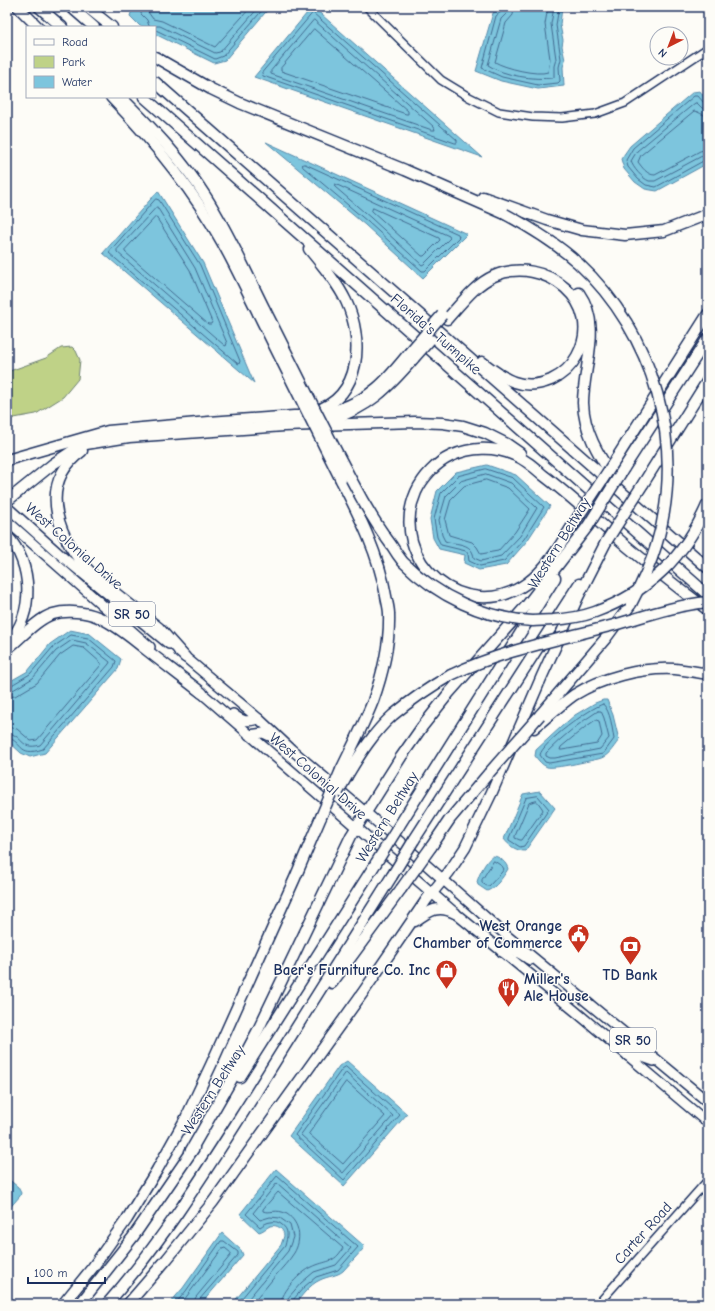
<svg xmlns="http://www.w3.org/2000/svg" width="715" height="1311" viewBox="0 0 715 1311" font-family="'Comic Neue',sans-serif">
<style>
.green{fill:#bfd287;stroke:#6d8072}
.water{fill:#7dc5dd;stroke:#5689aa}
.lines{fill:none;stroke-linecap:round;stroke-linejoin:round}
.shore{stroke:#426b91;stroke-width:1}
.tertiary-casing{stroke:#1b2f5e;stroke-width:10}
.trunk-casing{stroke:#1b2f5e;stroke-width:12}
.motorway-casing{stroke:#1b2f5e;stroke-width:13}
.tertiary{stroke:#fdfcf7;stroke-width:7}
.trunk{stroke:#fdfcf7;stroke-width:9}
.motorway{stroke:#fdfcf7;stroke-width:10}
.motorway-bridge-casing{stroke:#1b2f5e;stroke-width:13;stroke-linecap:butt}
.motorway-bridge{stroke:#fdfcf7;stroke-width:10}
.labels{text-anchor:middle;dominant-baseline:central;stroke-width:3;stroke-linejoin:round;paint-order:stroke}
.shield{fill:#fdfcf7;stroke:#5f6c8c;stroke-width:1}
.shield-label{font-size:14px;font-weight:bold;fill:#1b2f5e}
.street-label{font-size:15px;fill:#1b2f5e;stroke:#fdfcf7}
.poi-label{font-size:15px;font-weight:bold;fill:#1b2f5e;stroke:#fdfcf7;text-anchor:end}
</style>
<rect width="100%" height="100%" fill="#fdfcf7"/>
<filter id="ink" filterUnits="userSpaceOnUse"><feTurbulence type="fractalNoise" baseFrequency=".025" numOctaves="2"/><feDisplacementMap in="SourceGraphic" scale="8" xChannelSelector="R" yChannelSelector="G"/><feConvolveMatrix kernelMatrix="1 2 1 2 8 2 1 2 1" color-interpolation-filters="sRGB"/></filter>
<g filter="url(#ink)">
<path class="green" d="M72 347 76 351 80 360 78 379 63 397 36 414 14 418 7 421V372L46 358 61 348Z"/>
<g class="water">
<path d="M134 7H270L225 60 214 63 155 34V27L140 26 130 16 132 10Z"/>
<path d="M312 7H313L482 157 254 77Z"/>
<path d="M502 7H562L560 25 563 40 562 46 565 60 563 67 564 86 538 89 501 81 476 71 493 13Z"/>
<path d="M700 91 708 103V163L657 191 645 189 635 182 624 169 621 159 630 146 693 92Z"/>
<path d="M266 142 467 234 423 278 365 225Z"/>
<path d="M158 191 203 263 254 383 103 253Z"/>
<path d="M487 465 516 475 550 506 527 541 506 565 479 570 464 563 465 555 439 549 433 538 430 519 437 491 456 472Z"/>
<path d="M70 630 90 634 121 659 118 669 45 753 30 757 21 753 7 740V683L28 671 50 644Z"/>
<path d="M603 700H607L613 715 619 740C612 749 608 757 598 759 588 761 555 769 547 767 542 765 538 760 535 756L536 750 561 727 575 715 595 703Z"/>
<path d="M540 791 555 808 525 851C517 851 509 846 504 839L523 794Z"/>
<path d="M493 856C499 856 507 863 508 869 503 877 496 888 487 891L478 885 477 882C479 874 486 860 493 856Z"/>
<path d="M347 1061 407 1114 344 1186 289 1136 339 1066Z"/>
<path d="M276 1169 363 1245 364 1248 343 1271C337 1276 328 1276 320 1280 309 1285 302 1296 295 1304H232L281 1245C282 1242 283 1239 284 1236 284 1229 277 1224 270 1226 266 1228 263 1231 259 1232L240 1214Z"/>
<path d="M7 1178 18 1187 21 1193 20 1196 7 1211Z"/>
<path d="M222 1233 241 1250 243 1255 201 1304H169L183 1288Z"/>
</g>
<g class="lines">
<g class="shore">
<path d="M142 7 141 14 147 20 149 26H160L215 53 220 52 259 7"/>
<path d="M148 7V12L153 19 162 21 215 47 251 7"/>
<path d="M503 7 502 11 496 16 482 68 502 77 538 85 558 83 560 81 559 67 561 59 556 25 559 7"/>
<path d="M508 7 507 13 501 19 488 65C504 76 534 80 553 78L554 77V66L556 59 551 24 554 7"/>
<path d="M514 7 513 15 506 23 495 62C505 68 537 76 548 72L550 59 545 24 548 7"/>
<path d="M313 13 457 140V143H455L263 76 262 73Z"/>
<path d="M314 20 434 127 435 130H432L271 74V71Z"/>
<path d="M314 29 408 111V114H406L281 71V68Z"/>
<path d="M155 30 158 31 215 59 223 56 265 7"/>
<path d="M708 105 704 103 698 96H694L633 148 626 160 628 167 638 179 646 185 656 187 705 160H708"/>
<path d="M708 110 702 108 697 103H695L637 151 631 161C633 168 642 178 649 181 651 181 653 181 655 181L702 156 708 155"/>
<path d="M708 116C703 116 698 111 694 111L641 155 638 162C642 167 647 175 655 175L700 151 708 149"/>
<path d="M303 164H305L458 234 459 237 425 271H422L368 222 303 167Z"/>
<path d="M335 184 449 236 450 238 424 264 422 265 371 218 335 187Z"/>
<path d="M156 199 159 200 200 265 240 361 239 364 237 363 109 253 110 251Z"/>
<path d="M157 207 195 268 227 343 226 346 224 345 117 252V250Z"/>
<path d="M373 208 439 238 440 240 424 256H422L372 211Z"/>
<path d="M156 217 190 270 212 322 211 324H208L125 252V250Z"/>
<path d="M486 469 513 478 544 507 524 539 504 561 480 566 469 561 468 554 466 551 441 545 437 537 434 519 441 493 458 476Z"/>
<path d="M486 474 511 483 537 508 520 536 501 556 481 561 474 558C472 542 457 545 445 541L442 535 439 520 446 496 461 481Z"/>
<path d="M486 480 508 488 530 509 515 532 498 551 481 554 477 547 472 542 449 535 445 520 451 499 464 486Z"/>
<path d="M7 686H10L30 674 53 647 71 635 88 638 116 661 114 667 43 749C17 758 23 740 7 738"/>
<path d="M7 691 13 690 33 678 56 651 72 640 86 643 110 662 109 664 40 745C20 751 23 734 7 733"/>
<path d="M7 697 15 696 37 683 60 655 73 646 84 648 101 663V665L37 740 31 741 17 729 7 727"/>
<path d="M603 704C611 712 612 728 614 739L603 754 549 763 545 762 540 755C542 743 590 708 603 704Z"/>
<path d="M598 711H601L604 718 609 738 600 749 555 758H550L546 756V753C562 737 579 723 598 711Z"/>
<path d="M596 720 599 721 602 736 597 744 562 750H560L561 747 584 728Z"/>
<path d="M538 796 549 809 524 846 520 847 509 840V838L526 798Z"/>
<path d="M537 801 542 808 543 810 522 840H520L515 838V836L529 803Z"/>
<path d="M494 861 502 866 504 869 501 873 489 886H487L482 883V880Z"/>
<path d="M346 1067 400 1115 344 1180 295 1135 342 1069Z"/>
<path d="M346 1073 393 1116 343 1173 301 1135Z"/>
<path d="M346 1082 348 1083 385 1116 343 1164 309 1134Z"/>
<path d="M175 1304 186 1291 221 1241H224L238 1252V1255L199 1300V1304"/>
<path d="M181 1304 222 1249 225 1248 231 1253V1255L196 1297 193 1304"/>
<path d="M237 1304 285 1246C287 1237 290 1230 281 1224 278 1222 275 1221 271 1222 267 1222 263 1225 260 1227L246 1214 277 1176 358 1247 338 1270 316 1277 304 1287 293 1300 292 1304"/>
<path d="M244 1304 288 1251 293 1237 290 1225 280 1218 270 1217 260 1220 253 1213 277 1183 351 1248 336 1265 314 1272 301 1283 288 1298 287 1304"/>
<path d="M252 1304C260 1295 268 1285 276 1275 282 1268 289 1261 294 1253 302 1240 300 1223 287 1214 276 1208 270 1214 263 1211V1209L278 1192 343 1248C334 1264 326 1260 312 1267 301 1272 281 1291 281 1304"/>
</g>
<defs>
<g id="tertiary">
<path d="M367 7 441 80 469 97 499 112 533 117 562 118 595 114 625 103 708 48"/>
<path d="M598 1304 708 1180"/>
</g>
<g id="trunk">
<path d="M7 507 65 559 169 644"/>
<path d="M7 521 150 647"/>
<path d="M179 652 259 719 291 749 405 846 507 936 708 1102"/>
<path d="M197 689 455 913 575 1011 708 1123"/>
<path d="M233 714C243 722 246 722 259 719"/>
<path d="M249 735 263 733 276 739"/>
<path d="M502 952C514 948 520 954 530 960"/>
<path d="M628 1056 637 1055 654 1061"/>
</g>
<g id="motorway">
<path d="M18 7 38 27"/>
<path d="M39 7 62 27"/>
<path d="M71 7 94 27"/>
<path d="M87 7 112 27"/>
<path d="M155 57 211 89 240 103 405 170 505 214"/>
<path d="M155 82 708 568"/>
<path d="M111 97C154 142 192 188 222 242 235 265 246 289 258 313"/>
<path d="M121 97C152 128 182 159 206 197 229 233 246 272 265 310"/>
<path d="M144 97 708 595"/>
<path d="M483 197 547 220 582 230 625 235 664 231 708 214"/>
<path d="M309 249C322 265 337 282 346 301 364 339 362 396 315 411"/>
<path d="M579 293C603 327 583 366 583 403 584 431 598 454 613 477"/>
<path d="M447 319C461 304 474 285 494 276 544 254 606 303 577 356 571 367 562 375 551 380 522 392 504 379 482 362"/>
<path d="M331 419C368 409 390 386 414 358"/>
<path d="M82 451C34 486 60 542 94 576L159 628 185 657"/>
<path d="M616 459 708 314"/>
<path d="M7 460 108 431 209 422 294 416C323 417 355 407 377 388 389 378 399 365 409 353"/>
<path d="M624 468 708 338"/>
<path d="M341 480C360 517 379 555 386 596 387 602 389 608 389 614 390 644 383 673 373 701 364 724 352 747 341 770"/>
<path d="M643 484 708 380"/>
<path d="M7 501 53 464 77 448 86 444 129 437 284 426 415 422 443 423 463 426 485 433 507 444 520 453"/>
<path d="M578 517C563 540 549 567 527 583 466 627 386 561 416 492 423 477 436 463 451 456 471 447 494 446 514 455 525 459 534 467 543 475 563 490 581 506 600 523 635 554 671 583 708 610"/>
<path d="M7 536C33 563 35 615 8 642"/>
<path d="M7 649C21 638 37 619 53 614 67 610 86 612 98 617 115 624 130 637 144 648 163 663 183 678 202 693"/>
<path d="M540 715 606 638 631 604"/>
<path d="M534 728C547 717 560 705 574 695 601 678 642 667 675 669 686 670 697 672 708 674"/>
<path d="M347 776C360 754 374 732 393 715 411 700 430 687 451 675"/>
<path d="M399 826 555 578"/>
<path d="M414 840 579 584"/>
<path d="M431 847 450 819 489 773"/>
<path d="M415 921C429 911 438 904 455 913"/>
<path d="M332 983 401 889"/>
<path d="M240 1077 376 863"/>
<path d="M190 1152 233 1077 258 1030 351 836 401 757 422 727 449 693 527 605 588 526"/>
<path d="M63 1304 93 1267 127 1219 157 1170 186 1118 211 1065 295 878 321 817"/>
<path d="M80 1304 133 1237 194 1148"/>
<path d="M107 1304C164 1240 209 1166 255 1094 300 1021 346 949 392 876"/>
<path d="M128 1304 167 1259 213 1202 364 991 427 899 449 872 465 848 492 792 542 676 578 597 606 542"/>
</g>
</defs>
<use href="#tertiary" class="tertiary-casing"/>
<use href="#trunk" class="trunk-casing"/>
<use href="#motorway" class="motorway-casing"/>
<use href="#tertiary" class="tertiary"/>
<use href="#trunk" class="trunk"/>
<use href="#motorway" class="motorway"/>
<defs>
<g id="motorway-bridge">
<path d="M505 214C531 228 556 243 578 263 654 333 687 446 656 546 650 566 641 585 631 604"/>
<path d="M265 310C294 367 322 425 352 481 364 504 377 526 392 546 395 551 399 557 403 562 437 596 485 619 533 621 539 621 546 620 553 620 567 619 581 617 595 612 649 592 685 557 708 503"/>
<path d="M258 313 341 480"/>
<path d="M409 353 442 315"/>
<path d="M414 358 430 340"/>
<path d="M578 517 616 459"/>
<path d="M588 526 624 468"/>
<path d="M606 542 643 484"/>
<path d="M451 675C501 651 557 640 610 626 642 617 676 605 708 602"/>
<path d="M489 773 540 715"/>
<path d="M338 792 347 776"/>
<path d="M321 817 341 770"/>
<path d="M376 863 399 826"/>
<path d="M392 876 414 840"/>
<path d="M401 889 431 847"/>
</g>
</defs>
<use href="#motorway-bridge" class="motorway-bridge-casing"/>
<use href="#motorway-bridge" class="motorway-bridge"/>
</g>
</g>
<defs>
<symbol id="civic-pin" viewBox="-11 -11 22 30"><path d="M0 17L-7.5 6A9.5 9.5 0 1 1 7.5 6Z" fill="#c8321e" stroke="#fdfcf7"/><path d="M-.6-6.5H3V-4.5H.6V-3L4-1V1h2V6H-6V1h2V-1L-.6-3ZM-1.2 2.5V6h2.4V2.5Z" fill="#fff"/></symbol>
<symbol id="bank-pin" viewBox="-11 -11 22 30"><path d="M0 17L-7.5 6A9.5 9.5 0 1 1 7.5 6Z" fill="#c8321e" stroke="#fdfcf7"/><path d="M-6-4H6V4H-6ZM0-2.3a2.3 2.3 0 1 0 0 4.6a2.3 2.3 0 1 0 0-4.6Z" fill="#fff"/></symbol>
<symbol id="shop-pin" viewBox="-11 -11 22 30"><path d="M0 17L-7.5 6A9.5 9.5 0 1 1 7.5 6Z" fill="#c8321e" stroke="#fdfcf7"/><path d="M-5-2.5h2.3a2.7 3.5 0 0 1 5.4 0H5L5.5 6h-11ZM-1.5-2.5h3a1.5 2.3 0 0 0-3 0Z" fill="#fff"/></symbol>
<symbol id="restaurant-pin" viewBox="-11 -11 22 30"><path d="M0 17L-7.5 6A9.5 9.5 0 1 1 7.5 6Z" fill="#c8321e" stroke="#fdfcf7"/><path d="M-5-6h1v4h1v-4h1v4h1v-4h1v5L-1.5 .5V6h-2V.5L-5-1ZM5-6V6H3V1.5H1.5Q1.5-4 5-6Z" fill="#fff"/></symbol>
</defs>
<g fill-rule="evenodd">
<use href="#civic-pin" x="566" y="922" width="25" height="34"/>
<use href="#bank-pin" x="618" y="934" width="25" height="34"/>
<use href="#shop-pin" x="434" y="958" width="25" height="34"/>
<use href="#restaurant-pin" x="496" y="976" width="25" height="34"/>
</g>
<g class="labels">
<g class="shield">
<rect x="109" y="602" width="46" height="24" rx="3"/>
<rect x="610" y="1028" width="46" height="24" rx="3"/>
</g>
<g class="shield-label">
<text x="132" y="614">SR 50</text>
<text x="633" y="1040">SR 50</text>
</g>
<g class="street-label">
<text transform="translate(436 334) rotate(41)">Florida's Turnpike</text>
<text transform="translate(559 543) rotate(-58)">Western Beltway</text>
<text transform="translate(74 546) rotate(41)">West Colonial Drive</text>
<text transform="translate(318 776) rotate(41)">West Colonial Drive</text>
<text transform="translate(387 817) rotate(-58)">Western Beltway</text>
<text transform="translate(213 1090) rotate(-57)">Western Beltway</text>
<text transform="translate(643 1233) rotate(-48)">Carter Road</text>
</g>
<g class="poi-label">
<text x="562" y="926">West Orange<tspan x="562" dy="17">Chamber of Commerce</tspan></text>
<text x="430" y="970">Baer's Furniture Co. Inc</text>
<text x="630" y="975" text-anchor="middle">TD Bank</text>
<text x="524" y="979" text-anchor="start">Miller's<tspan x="524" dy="17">Ale House</tspan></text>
</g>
</g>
<rect width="715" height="1311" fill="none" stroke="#fdfcf7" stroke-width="24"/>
<rect x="12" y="12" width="691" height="1287" fill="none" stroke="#1b2f5e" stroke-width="1.5" filter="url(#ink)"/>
<rect x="26" y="26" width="130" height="72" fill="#fdfcf7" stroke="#a3aaba"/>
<rect x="34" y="39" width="20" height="6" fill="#fdfcf7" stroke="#a3aaba"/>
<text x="62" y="46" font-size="12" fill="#1b2f5e">Road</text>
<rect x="34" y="56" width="20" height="12" fill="#bfd287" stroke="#a3aaba"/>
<text x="62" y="66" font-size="12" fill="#1b2f5e">Park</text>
<rect x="34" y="76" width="20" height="12" fill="#7dc5dd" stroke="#a3aaba"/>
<text x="62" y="86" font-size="12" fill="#1b2f5e">Water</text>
<g transform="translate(669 46) rotate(222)"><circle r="19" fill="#fdfcf7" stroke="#a3aaba"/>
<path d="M0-3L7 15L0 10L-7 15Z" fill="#c8321e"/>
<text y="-6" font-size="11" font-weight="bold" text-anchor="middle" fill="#1b2f5e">N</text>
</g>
<path d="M28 1277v6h77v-6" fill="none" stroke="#1b2f5e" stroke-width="2"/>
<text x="34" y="1277" font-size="12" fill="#1b2f5e" stroke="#fdfcf7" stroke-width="3" paint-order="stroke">100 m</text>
</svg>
